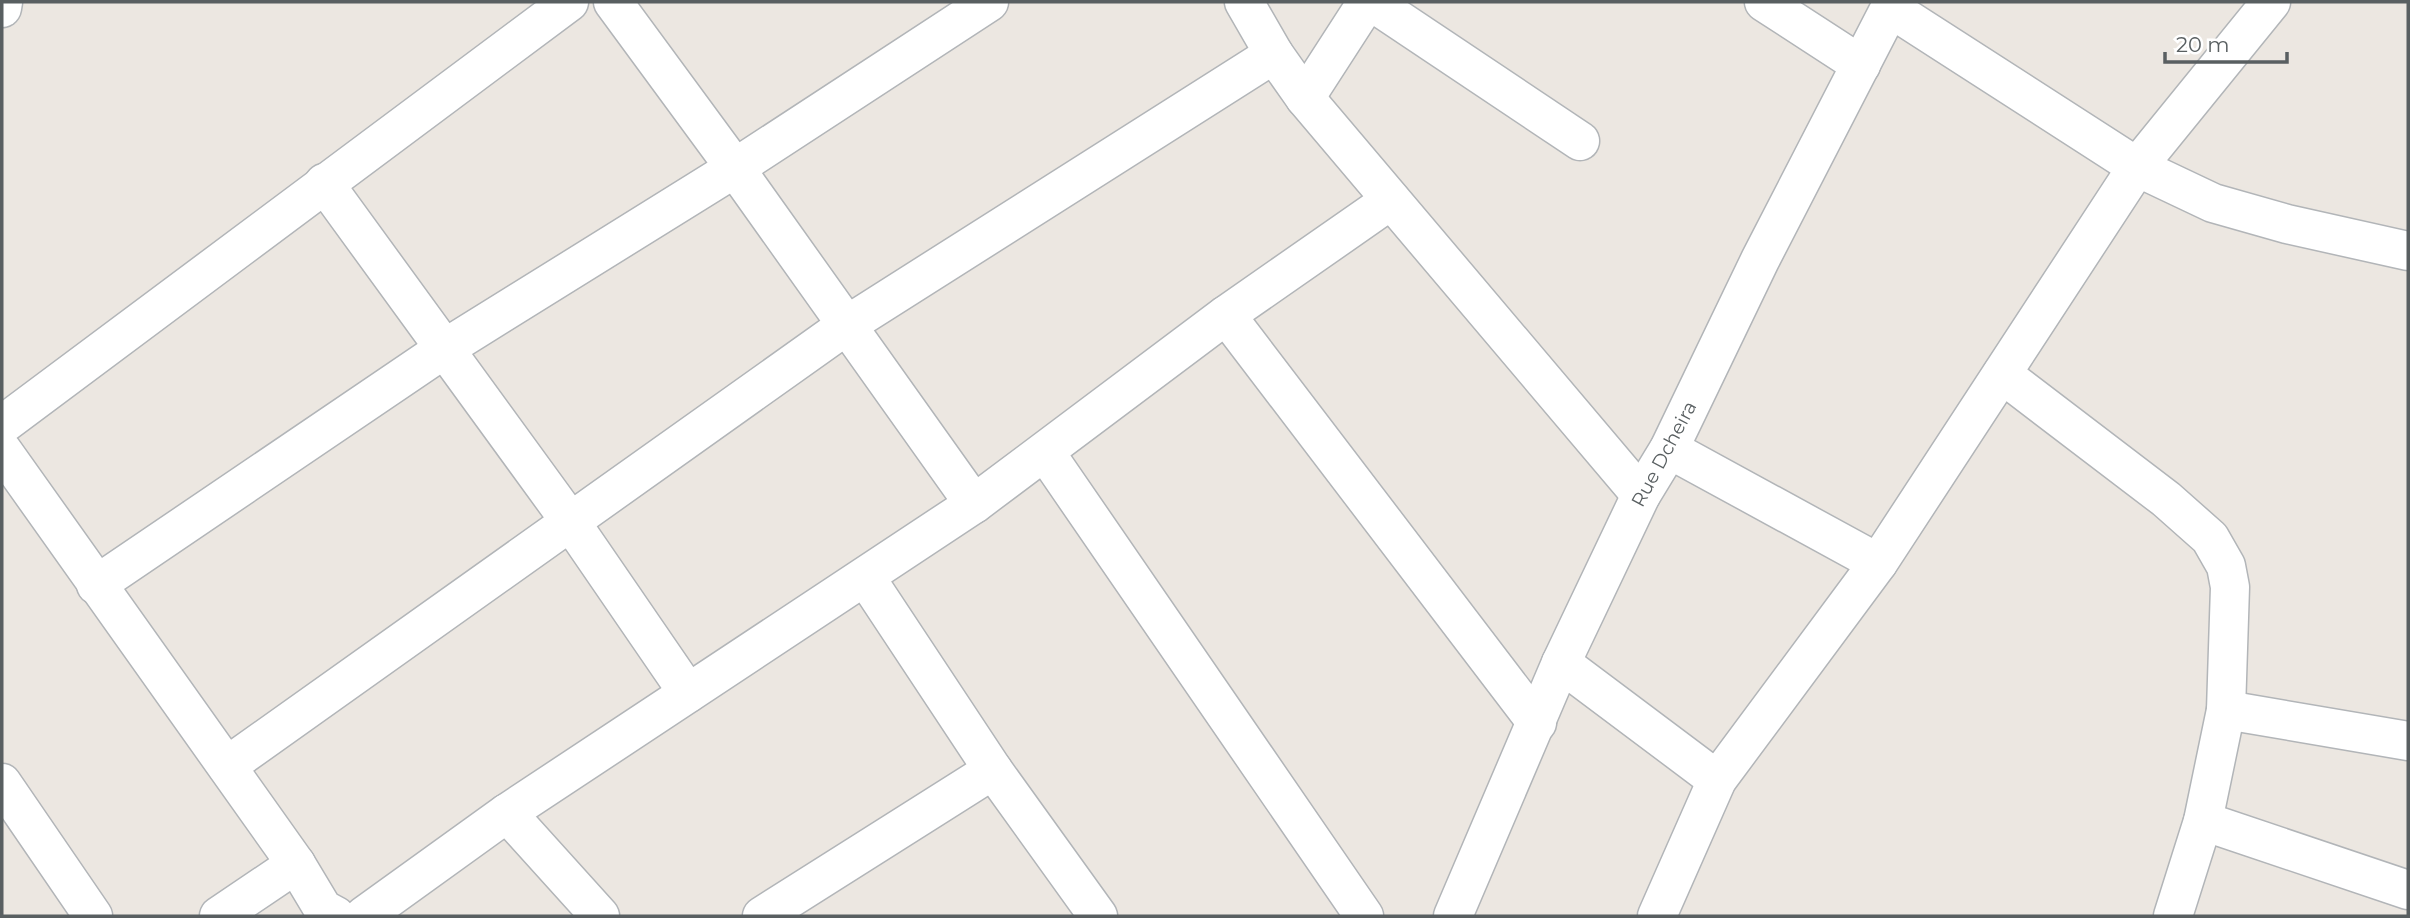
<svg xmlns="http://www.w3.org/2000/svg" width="2410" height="918" viewBox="0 0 2410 918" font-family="Montserrat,sans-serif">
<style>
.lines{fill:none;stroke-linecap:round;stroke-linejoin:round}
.minor-casing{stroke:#b2b5b8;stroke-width:41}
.minor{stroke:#fff;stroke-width:38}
.labels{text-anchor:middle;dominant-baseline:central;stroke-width:7;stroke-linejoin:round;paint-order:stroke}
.street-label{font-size:19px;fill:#595f61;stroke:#fff}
</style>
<rect width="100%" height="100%" fill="#ece7e1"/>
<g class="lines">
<defs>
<g id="minor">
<path d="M613 2 735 168 974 504"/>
<path d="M1244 2 1274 54 1305 98 1641 495"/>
<path d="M1372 2 1580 141"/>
<path d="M1764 2 1861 65"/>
<path d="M2 8 3 2"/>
<path d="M1890 8 2137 167 2213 203 2287 224 2408 251"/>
<path d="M1305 98 1367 2"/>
<path d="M324 183 570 521 688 693"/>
<path d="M1226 315 1537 723"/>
<path d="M2002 374 2166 499 2210 538 2226 566 2230 587 2226 710 2203 821 2173 916"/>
<path d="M2 425 569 2"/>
<path d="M1669 449 1878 563"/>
<path d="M2 450 296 864 323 909 336 916"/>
<path d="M1045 452 1364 916"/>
<path d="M866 578 993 770 1098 916"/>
<path d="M96 585 444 349 735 168 989 2"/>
<path d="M1561 663 1717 780"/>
<path d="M2226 710 2408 741"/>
<path d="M227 766 847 325 1274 54"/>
<path d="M2 783 93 916"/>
<path d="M507 813 600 916"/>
<path d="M2203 821 2408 890"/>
<path d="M219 916 296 864"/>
<path d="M364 916 507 813 974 504 1226 315 1391 200"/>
<path d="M762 916 993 770"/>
<path d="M1453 916 1561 663 1641 495 1669 449 1760 260 1893 2"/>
<path d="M1657 916 1717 780 1878 563 2137 167 2271 2"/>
</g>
</defs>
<use href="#minor" class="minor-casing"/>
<use href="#minor" class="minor"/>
</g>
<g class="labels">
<g class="street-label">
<text transform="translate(1664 454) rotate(-62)">Rue Dcheira</text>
</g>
</g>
<rect width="2410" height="918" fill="none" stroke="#595f61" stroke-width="7"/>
<path d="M2165 52v10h122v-10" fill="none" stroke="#595f61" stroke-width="3.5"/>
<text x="2176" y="52" font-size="21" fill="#595f61" stroke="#ffffff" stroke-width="5" paint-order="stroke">20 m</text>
</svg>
